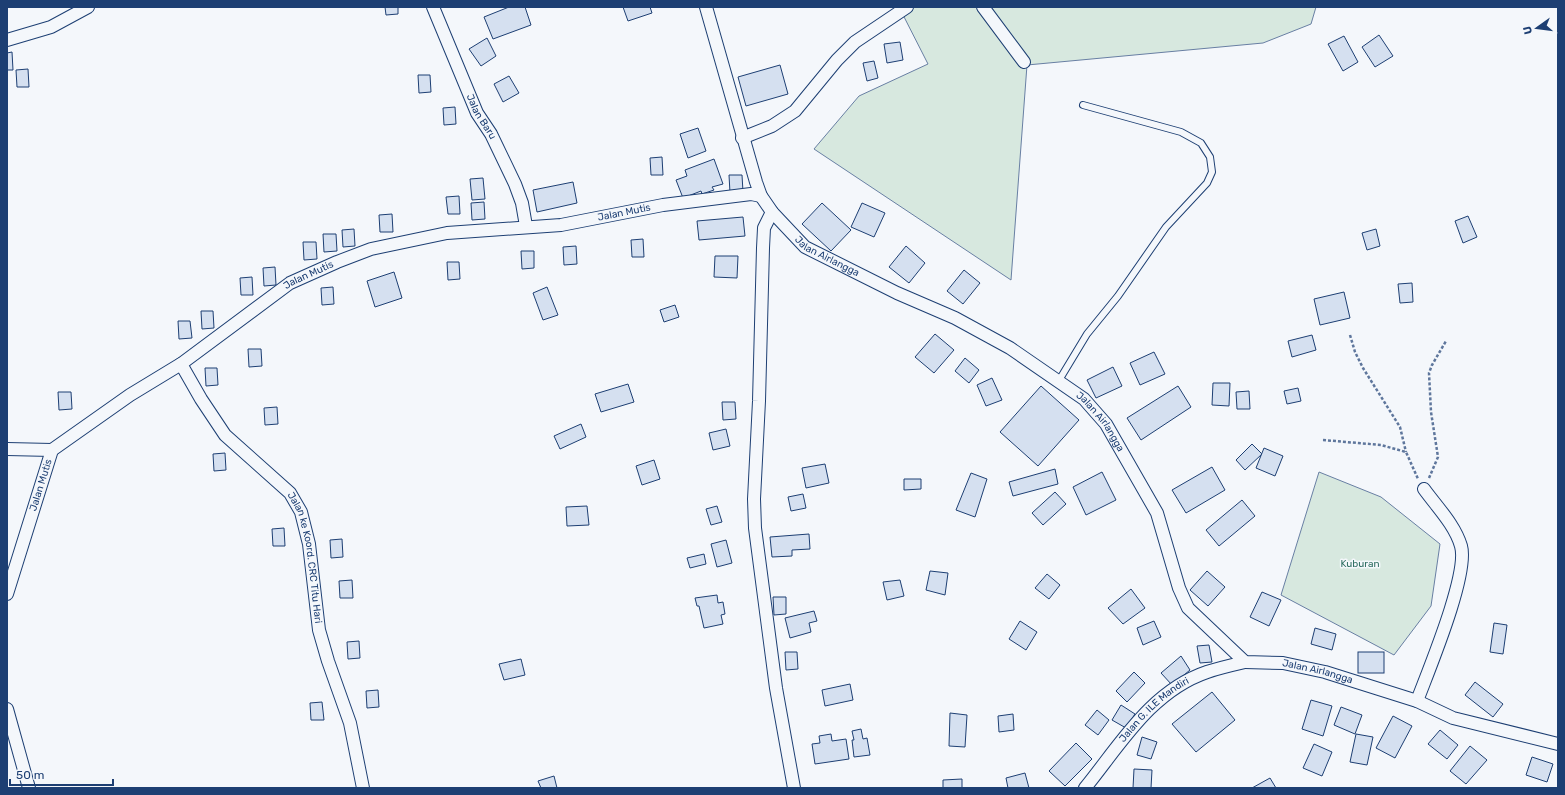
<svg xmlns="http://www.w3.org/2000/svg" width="1565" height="795" viewBox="0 0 1565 795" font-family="Rubik,sans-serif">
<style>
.green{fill:#d7e8df;stroke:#687fa3}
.building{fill:#d5e0f0;stroke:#1d3f73}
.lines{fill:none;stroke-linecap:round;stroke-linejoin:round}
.service-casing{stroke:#1d3f73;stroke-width:8}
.minor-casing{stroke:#1d3f73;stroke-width:14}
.path{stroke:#5e769c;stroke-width:2.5;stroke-dasharray:3 2;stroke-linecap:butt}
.service{stroke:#f4f7fb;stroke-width:6}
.minor{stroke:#f4f7fb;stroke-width:12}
.labels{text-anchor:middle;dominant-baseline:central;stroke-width:3;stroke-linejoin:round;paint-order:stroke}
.street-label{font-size:10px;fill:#1d3f73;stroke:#f4f7fb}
.park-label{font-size:10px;fill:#2c6c60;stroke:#f4f7fb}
</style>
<rect width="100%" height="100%" fill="#f4f7fb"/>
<g class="green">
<path d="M899 7H1316L1311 24 1263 43 1027 65 1011 280 814 149 859 96 928 64Z"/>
<path d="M1319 472 1381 497 1440 544 1431 606 1394 655 1281 595Z"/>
</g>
<g class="building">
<path d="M385 7H398V14L386 15Z"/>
<path d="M509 7H525L531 25 493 39 484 17Z"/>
<path d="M623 7H650L652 13 628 21Z"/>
<path d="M1379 35 1393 56 1375 67 1362 47Z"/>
<path d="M1344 36 1358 62 1343 71 1328 44Z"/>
<path d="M487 38 496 56 481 66 469 49Z"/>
<path d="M900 42 903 60 887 63 884 44Z"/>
<path d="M12 52 13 70H7V53Z"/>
<path d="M874 61 878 78 867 81 863 63Z"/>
<path d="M780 65 788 94 746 106 738 77Z"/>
<path d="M28 69 29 87H17L16 70Z"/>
<path d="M418 75H430L431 92 419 93Z"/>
<path d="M509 76 519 93 503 102 494 84Z"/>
<path d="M455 107 456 124 444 125 443 108Z"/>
<path d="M698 128 706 151 688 158 680 134Z"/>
<path d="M662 157 663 175H651L650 158Z"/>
<path d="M714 159 723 184 712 187 714 190 702 194 701 191 683 198 676 180 687 176 685 170Z"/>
<path d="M729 175H742L743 192 730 193Z"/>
<path d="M483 178 485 199 472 200 470 179Z"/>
<path d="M573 182 577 203 537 212 533 190Z"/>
<path d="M459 196 460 214H448L446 197Z"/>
<path d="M484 202 485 219 472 220 471 203Z"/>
<path d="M822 203 851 230 831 251 802 224Z"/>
<path d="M862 203 885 213 874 237 851 227Z"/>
<path d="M392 214 393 232H380L379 215Z"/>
<path d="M1468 216 1477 237 1463 243 1455 221Z"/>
<path d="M743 217 745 236 699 240 697 221Z"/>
<path d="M354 229 355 246 343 247 342 230Z"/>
<path d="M1376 229 1380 246 1367 250 1362 233Z"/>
<path d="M323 234H336L337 251 324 252Z"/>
<path d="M643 239 644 257H632L631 240Z"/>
<path d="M303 242H316L317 259 304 260Z"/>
<path d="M576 246 577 264 564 265 563 247Z"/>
<path d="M906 246 925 263 909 283 889 267Z"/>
<path d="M521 251H534V268L522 269Z"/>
<path d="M715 256H738L737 278 714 277Z"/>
<path d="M447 262H459L460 279 448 280Z"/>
<path d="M275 267 276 285 264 286 263 268Z"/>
<path d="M964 270 980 283 963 304 947 291Z"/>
<path d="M394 272 402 298 375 307 367 281Z"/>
<path d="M252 277 253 295H241L240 278Z"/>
<path d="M1412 283 1413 302 1400 303 1398 284Z"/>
<path d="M333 287 334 304 322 305 321 288Z"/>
<path d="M547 287 558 315 543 320 533 293Z"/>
<path d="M1344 292 1350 318 1320 325 1314 299Z"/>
<path d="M675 305 679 317 664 322 660 310Z"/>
<path d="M201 311H213L214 328 202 329Z"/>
<path d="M178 321H190L192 338 179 339Z"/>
<path d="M935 334 954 350 934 373 915 357Z"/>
<path d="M1312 335 1316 350 1292 357 1288 341Z"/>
<path d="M248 349H261L262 366 249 367Z"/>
<path d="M1154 352 1165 374 1140 385 1130 363Z"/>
<path d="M965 358 979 370 969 383 955 371Z"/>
<path d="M1113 367 1122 386 1096 398 1087 380Z"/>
<path d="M205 368H217L218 385 206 386Z"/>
<path d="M992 378 1002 400 986 406 977 385Z"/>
<path d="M1213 383H1230L1229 406 1212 405Z"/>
<path d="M628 384 634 402 601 412 595 394Z"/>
<path d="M1041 386 1079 420 1038 466 1000 432Z"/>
<path d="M1178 386 1191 407 1141 440 1127 418Z"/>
<path d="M1298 388 1301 401 1287 404 1284 391Z"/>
<path d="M1249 391 1250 409H1237L1236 392Z"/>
<path d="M58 392H71L72 409 59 410Z"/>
<path d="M722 402H735L736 419 723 420Z"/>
<path d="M277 407 278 424 265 425 264 408Z"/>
<path d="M581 424 586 437 560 449 554 436Z"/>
<path d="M726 429 730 446 713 450 709 433Z"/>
<path d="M1252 444 1262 454 1245 470 1236 460Z"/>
<path d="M1264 448 1283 456 1275 476 1256 468Z"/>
<path d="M225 453 226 470 214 471 213 454Z"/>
<path d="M654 460 660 479 642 485 636 466Z"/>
<path d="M825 464 829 483 806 488 802 468Z"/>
<path d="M1212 467 1225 490 1186 513 1172 490Z"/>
<path d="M1055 469 1058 484 1013 496 1009 482Z"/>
<path d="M1102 472 1116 500 1086 515 1073 487Z"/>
<path d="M971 473 987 479 975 517 956 510Z"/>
<path d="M904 479H921V489L904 490Z"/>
<path d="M1055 492 1066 504 1043 525 1032 513Z"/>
<path d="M803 494 806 508 791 511 788 497Z"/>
<path d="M1242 500 1255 516 1219 546 1206 530Z"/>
<path d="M587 506 589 525 567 526 566 507Z"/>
<path d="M717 506 722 522 711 525 706 509Z"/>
<path d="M284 528 285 546H273L272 529Z"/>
<path d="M809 534 810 549 792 550V556L772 557 770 537Z"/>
<path d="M342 539 343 557 331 558 330 540Z"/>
<path d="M726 540 732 563 717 567 711 544Z"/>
<path d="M704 554 706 564 690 568 687 558Z"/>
<path d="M930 571 948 573 945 595 926 590Z"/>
<path d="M1207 571 1225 587 1208 606 1190 590Z"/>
<path d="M1047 574 1060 585 1049 599 1035 588Z"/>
<path d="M352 580 353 598H340L339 581Z"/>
<path d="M900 580 904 596 887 600 883 582Z"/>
<path d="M1131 589 1145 608 1123 624 1108 608Z"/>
<path d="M1262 592 1281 600 1269 626 1250 617Z"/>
<path d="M717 595 718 603 723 602 725 614 721 615 723 624 704 628 699 606H697L695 598Z"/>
<path d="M773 597H786V614L774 615Z"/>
<path d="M814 611 817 621 809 623 811 632 790 638 785 618Z"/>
<path d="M1020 621 1037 632 1026 650 1009 639Z"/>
<path d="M1154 621 1161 637 1143 645 1137 628Z"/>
<path d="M1494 623 1507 625 1503 654 1490 652Z"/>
<path d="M1315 628 1336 634 1332 650 1311 644Z"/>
<path d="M359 641 360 658 348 659 347 642Z"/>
<path d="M1209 645 1212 662 1200 663 1197 646Z"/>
<path d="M785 652H797L798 669 786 670Z"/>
<rect x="1358" y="652" width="26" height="21"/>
<path d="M1181 656 1190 670 1172 685 1161 673Z"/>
<path d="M521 659 525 675 504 680 499 664Z"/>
<path d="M1134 672 1145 683 1127 702 1116 691Z"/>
<path d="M1475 682 1503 704 1493 717 1465 695Z"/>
<path d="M850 684 853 700 825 706 822 690Z"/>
<path d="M378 690 379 707 367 708 366 691Z"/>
<path d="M1212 692 1235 720 1196 752 1172 724Z"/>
<path d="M1311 700 1332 706 1323 736 1302 729Z"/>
<path d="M322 702 324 720H311L310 703Z"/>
<path d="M1121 705 1135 714 1126 728 1112 720Z"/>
<path d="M1341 707 1362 715 1355 734 1334 725Z"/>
<path d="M1097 710 1109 720 1098 735 1085 725Z"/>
<path d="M950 713 967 715 965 747 949 746Z"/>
<path d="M1013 714 1014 730 999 732 998 716Z"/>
<path d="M1393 716 1412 726 1395 758 1376 748Z"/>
<path d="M861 729 863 739 867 738 870 755 854 757 852 740H854L852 731Z"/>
<path d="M1440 730 1458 745 1447 759 1428 744Z"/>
<path d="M831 734 832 741 846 739 849 759 815 764 812 744 820 743 819 736Z"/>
<path d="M1356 734 1373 737 1367 765 1350 762Z"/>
<path d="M1142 737 1157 742 1151 759 1137 755Z"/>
<path d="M1076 743 1092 759 1065 786 1049 771Z"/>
<path d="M1314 744 1332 752 1322 776 1303 768Z"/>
<path d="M1470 746 1487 760 1466 784 1450 771Z"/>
<path d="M1532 757 1553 764 1547 782 1526 775Z"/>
<path d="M1134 769 1152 770 1151 788H1133Z"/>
<path d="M1025 773 1029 788H1008L1006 778Z"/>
<path d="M554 776 557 788H541L538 781Z"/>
<path d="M1270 778 1276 788H1252Z"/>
<path d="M962 779V788H943V780Z"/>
</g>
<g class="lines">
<defs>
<path id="service" d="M1058 382 1087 334 1118 296 1166 227 1207 183 1212 172 1210 157 1201 143 1181 132 1083 105"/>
<g id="minor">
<path id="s1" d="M433 7 477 113 491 134 515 184 522 203 526 226"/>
<path id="s2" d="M706 7 756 182 761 196 772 212 805 247 897 293 955 318 1010 348 1084 399 1106 424 1157 513 1179 588 1188 608 1245 662 1283 663 1325 672 1417 701 1453 718 1558 744"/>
<path d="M983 7 1024 62"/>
<path d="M7 40 51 27 88 7"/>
<path d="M742 138 772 126 795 111 837 60 855 42 907 7"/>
<path d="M772 212 764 228 763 248 759 401 754 499 755 528 776 688 794 788"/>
<path id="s3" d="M181 364 201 399 225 435 290 493 301 512 309 544 319 630 328 661 350 723 363 788"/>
<path d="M7 449 52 450"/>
<path id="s4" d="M7 594 52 450 130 395 181 364 290 283 337 262 371 249 447 233 561 225 663 205 751 194 761 196"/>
<path d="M1417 701C1429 669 1469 574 1461 546 1455 525 1437 507 1424 489"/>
<path d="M7 709 29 788"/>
<path id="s5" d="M1085 788C1120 745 1151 691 1207 672 1219 668 1232 665 1245 662"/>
</g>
</defs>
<use href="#service" class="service-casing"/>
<use href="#minor" class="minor-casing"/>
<g class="path">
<path d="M1350 335 1355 352 1363 368 1400 427 1406 452"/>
<path d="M1323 440 1381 445 1406 452 1418 479"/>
<path d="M1429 478 1438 457 1431 412 1429 373 1432 365 1446 341"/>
</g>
<use href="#service" class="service"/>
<use href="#minor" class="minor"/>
</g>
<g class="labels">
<g class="street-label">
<text stroke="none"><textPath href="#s1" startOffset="120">Jalan Baru</textPath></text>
<text stroke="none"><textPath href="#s4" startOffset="786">Jalan Mutis</textPath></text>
<text stroke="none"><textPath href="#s2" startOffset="288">Jalan Airlangga</textPath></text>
<text stroke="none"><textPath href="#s4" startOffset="462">Jalan Mutis</textPath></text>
<text stroke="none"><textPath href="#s2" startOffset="611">Jalan Airlangga</textPath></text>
<text stroke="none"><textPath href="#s4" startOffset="114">Jalan Mutis</textPath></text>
<text stroke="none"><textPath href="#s3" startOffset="238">Jalan ke Koord. CRC Titu Hari</textPath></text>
<text stroke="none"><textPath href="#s2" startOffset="971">Jalan Airlangga</textPath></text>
<text stroke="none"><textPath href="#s5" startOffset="105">Jalan G. ILE Mandiri</textPath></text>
</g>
<g class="park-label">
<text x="1360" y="564">Kuburan</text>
</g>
</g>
<rect width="1565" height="795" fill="none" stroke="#1d3f73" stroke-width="16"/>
<g transform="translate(1537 28) rotate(256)" stroke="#f4f7fb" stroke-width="3" paint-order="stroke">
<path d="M0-3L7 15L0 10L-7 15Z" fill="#1d3f73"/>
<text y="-6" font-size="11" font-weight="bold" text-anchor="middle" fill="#1d3f73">U</text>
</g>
<path d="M10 779v6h103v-6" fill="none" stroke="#1d3f73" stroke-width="2"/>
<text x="16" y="779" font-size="12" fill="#1d3f73" stroke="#f4f7fb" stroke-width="3" paint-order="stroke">50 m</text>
</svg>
